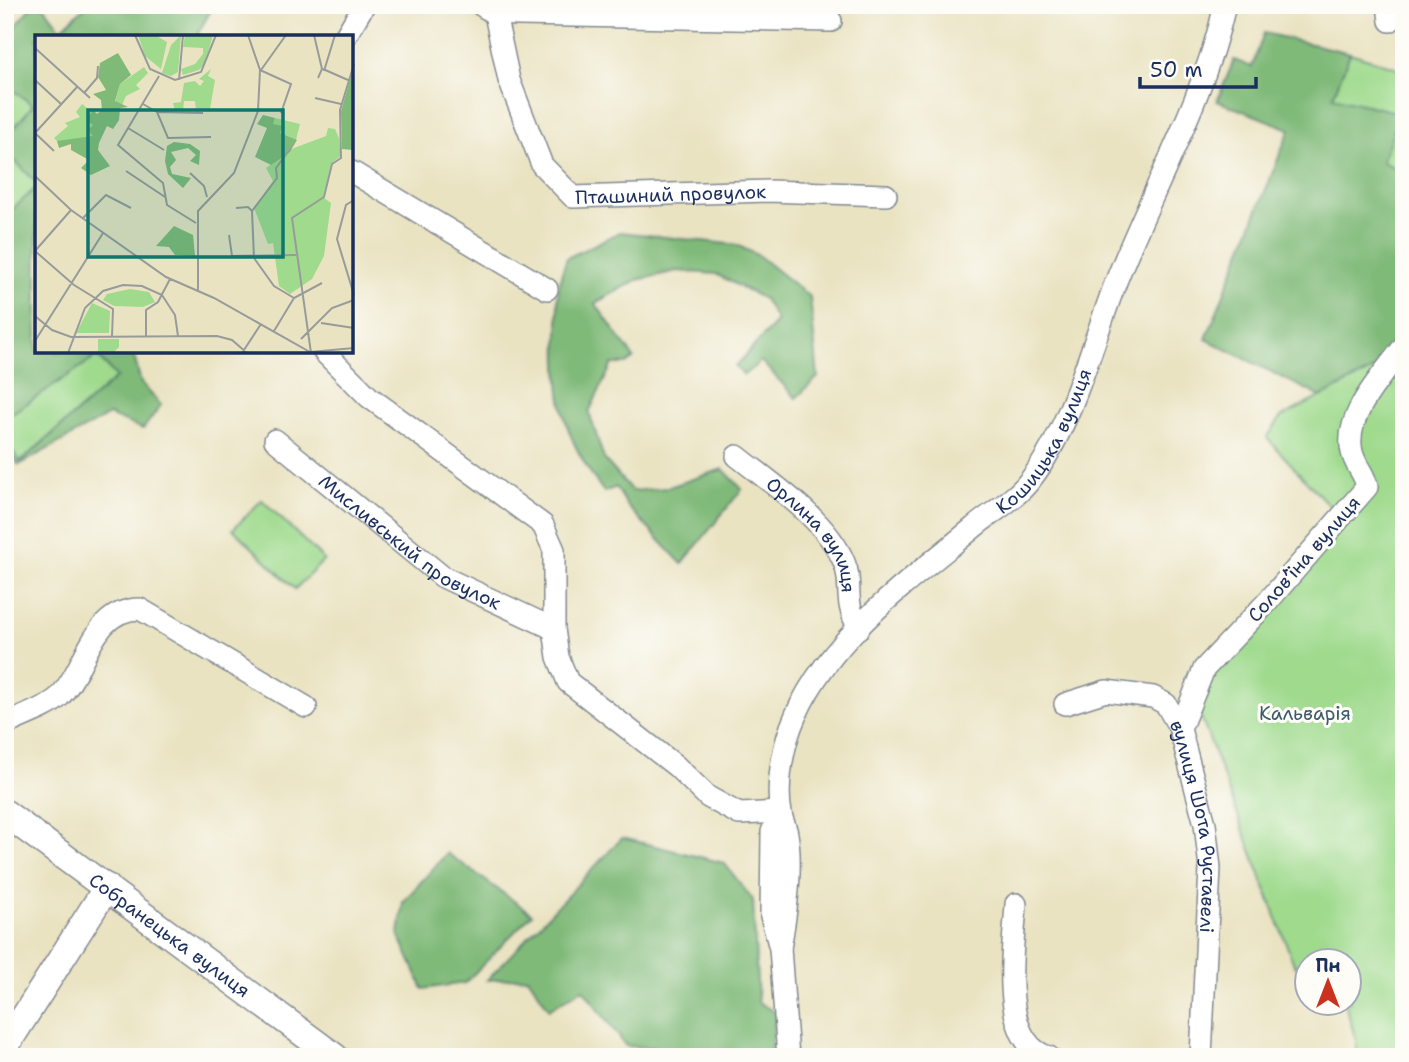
<svg xmlns="http://www.w3.org/2000/svg" width="1409" height="1062" viewBox="0 0 1409 1062" font-family="'Shantell Sans',sans-serif">
<style>
.green{fill:#9fda8d;stroke:#5d8476;stroke-width:2}
.forest{fill:#7fba78;stroke:#4d746b;stroke-width:2}
.lines{fill:none;stroke-linecap:round;stroke-linejoin:round}
.minor-casing{stroke:#828990;stroke-width:24}
.major-casing{stroke:#828990;stroke-width:29}
.minor{stroke:#fff;stroke-width:21}
.major{stroke:#fff;stroke-width:26}
.labels{text-anchor:middle;dominant-baseline:central;stroke-width:6;stroke-linejoin:round;paint-order:stroke}
.street-label{font-size:19px;fill:#1b2f5e;stroke:#fdfcf7}
.park-label{font-size:19px;fill:#3c5a6a;stroke:#fdfcf7}
.inset-road{fill:none;stroke:#979b9a;stroke-width:2}
.view{fill:#0f766e;fill-opacity:0.15;stroke:#0f766e;stroke-width:3.5}
.inset-edge{fill:none;stroke:#1b2f5e;stroke-width:3.5}
</style>
<rect width="100%" height="100%" fill="#fdfcf7"/>
<filter id="ink" filterUnits="userSpaceOnUse"><feTurbulence type="fractalNoise" baseFrequency=".0143" numOctaves="2"/><feDisplacementMap in="SourceGraphic" scale="14" xChannelSelector="R" yChannelSelector="G"/><feConvolveMatrix kernelMatrix="1 2 1 2 8 2 1 2 1" color-interpolation-filters="sRGB"/></filter>
<filter id="wash" filterUnits="userSpaceOnUse"><feTurbulence type="fractalNoise" baseFrequency=".00686" numOctaves="4" result="noise"/><feDisplacementMap in="SourceGraphic" scale="28" xChannelSelector="R" yChannelSelector="G"/><feGaussianBlur stdDeviation="1.57" result="paint"/><feColorMatrix in="noise" values="0 0 0 0 0 0 0 0 0 0 0 0 0 0 0 0 0 1.4 0 .05"/><feComposite in="paint" operator="in"/></filter>
<g filter="url(#wash)">
<rect width="100%" height="100%" fill="#eae3c2"/>
<g class="green">
<path d="M1350 53 1404 70V172L1382 162 1333 97Z"/>
<path d="M5 84 33 105 5 139Z"/>
<path d="M5 151 37 183V187L6 216Z"/>
<path d="M1404 346V1057H1356V1040L1345 1003 1350 1002V960H1332L1331 955 1295 967 1196 704 1207 698 1200 685 1335 512 1267 438 1281 417 1377 368Z"/>
<path d="M97 356 117 377 20 462 5 441V418Z"/>
<path d="M262 500 324 560 295 589 233 529Z"/>
</g>
<g class="forest">
<path d="M32 5H43L61 29 87 5H214L198 33 200 37H37V183L5 151V139L33 105 5 84V41Z"/>
<path d="M1264 33 1350 53 1333 97 1400 113 1382 162 1404 172V346L1377 368 1321 397 1206 339 1290 129 1217 101 1234 60 1252 67Z"/>
<path d="M37 187V352H133L141 383 161 405 143 429 109 415 19 465 5 449V441L21 462 117 377 97 356 5 418V362L9 358 5 355V216Z"/>
<path d="M620 232 737 245 759 256 810 297 818 377 796 398 761 361 744 375 735 367 777 321 764 299 716 274 677 271 637 280 595 303 634 358 626 364H612L589 412 604 459 632 491 666 488 723 469 742 489 682 564 628 507 616 487 604 492C562 437 556 399 558 332 559 298 554 292 567 258Z"/>
<path d="M622 838 724 863 753 900 758 1002 776 1013 770 1055 626 1046 583 989 549 1009 528 977 487 980Z"/>
<path d="M447 853 532 914 465 983 423 989 399 935 403 902Z"/>
</g>
</g>
<g filter="url(#ink)">
<g class="lines">
<defs>
<g id="minor">
<path d="M481 5 495 14 519 15 831 21"/>
<path d="M1388 5 1390 21"/>
<path id="s1" d="M495 14 509 80 542 165 573 197 768 191 886 195"/>
<path d="M345 37 364 5"/>
<path d="M352 172 547 289"/>
<path d="M324 352 369 397 543 525 554 550V629L558 657 568 682 676 766 708 797 739 814 780 812"/>
<path id="s2" d="M275 440 443 577 554 629"/>
<path id="s3" d="M737 456C772 484 827 520 844 562 854 585 842 600 859 628"/>
<path id="s4" d="M1065 704 1106 691 1153 697 1166 704 1180 729 1205 824 1210 868 1201 1057"/>
<path d="M5 725C22 715 45 710 59 697 87 669 91 609 140 609L306 707"/>
<path d="M1180 729 1204 669 1269 600 1367 487C1365 473 1355 466 1352 452 1343 415 1384 374 1404 346"/>
<path d="M780 812 772 832 771 916 780 948 788 1057"/>
<path d="M1016 904C1014 945 997 1043 1049 1057"/>
<path id="s5" d="M780 948C786 915 793 868 787 834 786 827 782 821 781 813 776 788 782 752 791 727 822 643 907 583 973 528 992 512 1016 499 1031 479 1072 427 1094 336 1119 274 1154 186 1204 99 1225 5"/>
</g>
<g id="major">
<path id="s6" d="M5 813 335 1057"/>
<path d="M5 1047 107 887"/>
</g>
</defs>
<use href="#minor" class="minor-casing"/>
<use href="#major" class="major-casing"/>
<use href="#minor" class="minor"/>
<use href="#major" class="major"/>
</g>
</g>
<g class="labels">
<g class="street-label">
<text stroke="none"><textPath href="#s1" startOffset="301">Пташиний провулок</textPath></text>
<text stroke="none"><textPath href="#s5" startOffset="612">Кошицька вулиця</textPath></text>
<text stroke="none"><textPath href="#s3" startOffset="112">Орлина вулиця</textPath></text>
<text stroke="none"><textPath href="#s2" startOffset="170">Мисливський провулок</textPath></text>
<text transform="translate(1304 559) rotate(-49)">Соловʼїна вулиця</text>
<text stroke="none"><textPath href="#s4" startOffset="233">вулиця Шота Руставелі</textPath></text>
<text stroke="none"><textPath href="#s6" startOffset="205">Собранецька вулиця</textPath></text>
</g>
<g class="park-label">
<text x="1305" y="713">Кальварія</text>
</g>
</g>
<g transform="translate(35 35)">
<rect width="318" height="318" fill="#eae3c2"/>
<path d="M103 0H120L132 7 126 34 110 21ZM146 0 143 37 136 41 127 38 136 10ZM150 0H178L170 28 164 35 148 40 146 34 160 29 168 19V13L148 12ZM109 32 113 38 101 50 105 54 91 61 87 70 80 67 85 49ZM176 34 173 41 180 45 175 74 161 77 160 66H149L148 76H140L138 68 146 67 149 48 160 46 165 51 169 46 164 44ZM47 69 57 77 51 85 58 90 59 101 44 107 22 106 19 103 33 91 30 88 45 82 41 77ZM240 83 265 89 261 105 245 98 238 89ZM293 93 300 94 304 103 306 121 298 127 288 162 296 168 289 221 277 244 255 259 244 251 238 208 233 209 219 173 238 146 231 133 259 113 291 101ZM95 254 114 257 120 267 108 272 79 271 68 265 72 259ZM57 268 75 276 74 298H41ZM63 304H84V312L78 318H63Z" fill="#9fda8d"/>
<path d="M83 18 96 40 85 49 80 66 93 72 85 73 84 85 78 94 72 91 64 108 63 115 75 131 56 140 46 133 54 125 36 115V109L24 113 22 106 58 101 53 95 58 90 51 85 58 75 62 79 67 75 66 65 58 59 71 55 63 42 65 28ZM318 34V115L307 114 306 76ZM228 80 240 83 238 89 247 91 245 98 262 105 255 117 236 130 220 122 232 93 222 89ZM139 107 155 109 165 116 164 130 155 126 161 120 153 113 136 117 141 125 135 132 137 139 156 143 148 153 133 139 130 126 132 111ZM139 191 158 200 160 221 140 220 134 212 121 211Z" fill="#7fba78"/>
<path class="inset-road" d="M100 0 115 34 140 45 166 37 181 0M279 0 287 34 283 43M0 13 55 63M288 34 313 45M225 35 256 49 246 78M226 35 251 0M289 36 300 0M124 41 83 110 128 148 132 170 161 188M0 45 26 69M144 45 148 0M49 58 62 43 63 31M280 63 306 69M108 69 122 77 168 78M122 77 133 103 176 102M93 93 129 115M0 98 42 52M0 98 19 116M91 136 130 162M155 138 169 151 172 162M0 141 36 175 131 242 179 263 275 317 319 313M319 165 311 170 302 204 319 260M201 173 213 172 217 176 219 223M217 176 242 143 241 133 256 113M48 183 71 160 96 173M194 200 197 221 261 220M0 216 39 250 78 274 77 301M0 216 36 175M219 223 239 251 259 263M163 255V176L199 138 223 76 225 35 213 0M0 281 17 295 36 302 182 301 197 305 212 318M286 288 319 293M239 296 259 263 287 248M111 301V275L123 267 135 244M266 304 297 273 319 265M0 306 68 198M33 318 50 273 68 256 88 250 107 251 127 260 140 280 143 301M207 318 226 289M276 318 257 183 289 162 297 129 306 123 305 75 319 29"/>
<path class="view" d="M53 75H248V222H53Z"/>
<rect width="318" height="318" class="inset-edge"/>
</g>
<rect width="1409" height="1062" fill="none" stroke="#fdfcf7" stroke-width="28"/>
<g transform="translate(1328 982)"><circle r="33" fill="#fdfcf7" stroke="#a3aaba" stroke-width="2"/>
<path d="M0-5L12 26L0 18L-12 26Z" fill="#c8321e"/>
<text y="-10" font-size="19" font-weight="bold" text-anchor="middle" fill="#1b2f5e">Пн</text>
</g>
<path d="M1140 77v10h116v-10" fill="none" stroke="#1b2f5e" stroke-width="3.5"/>
<text x="1150" y="77" font-size="21" fill="#1b2f5e" stroke="#fdfcf7" stroke-width="5" paint-order="stroke">50 m</text>
</svg>
